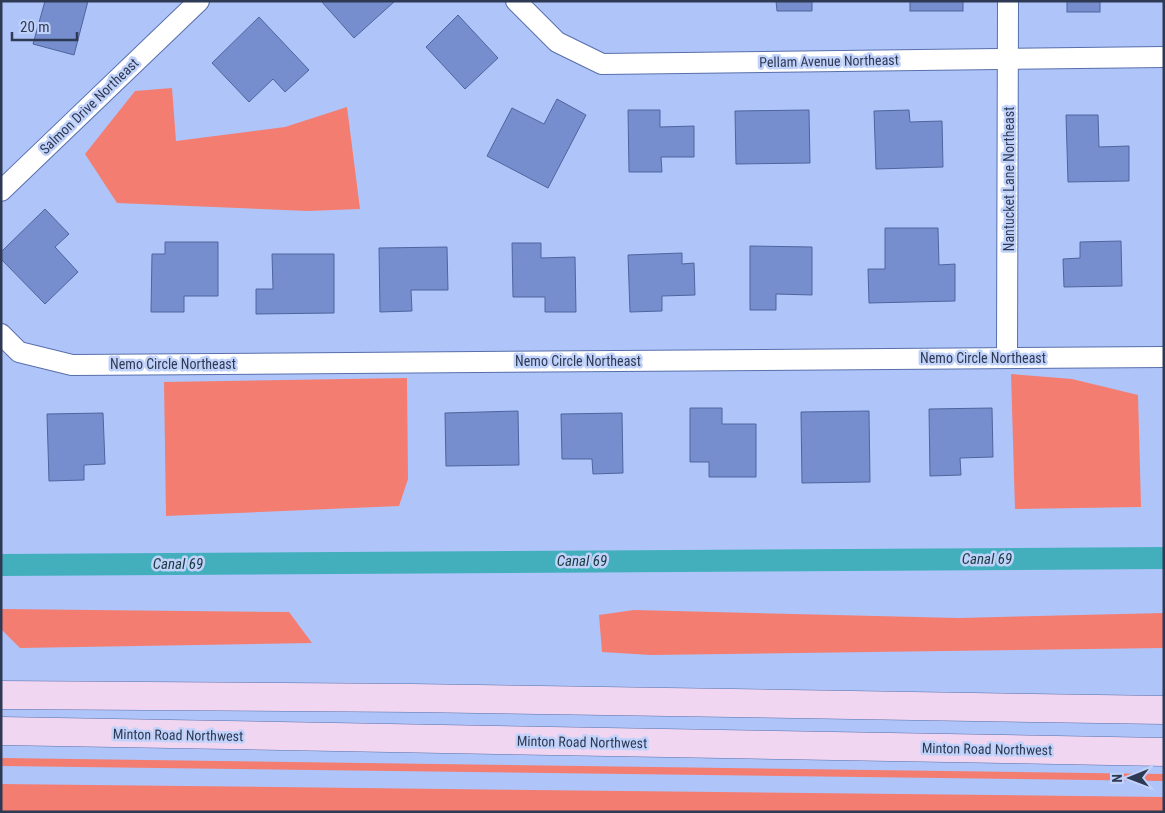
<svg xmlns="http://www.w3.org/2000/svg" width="1165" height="813" viewBox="0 0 1165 813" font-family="'Roboto Condensed',sans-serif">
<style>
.green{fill:#f47d71}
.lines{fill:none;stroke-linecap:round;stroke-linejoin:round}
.canal{stroke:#43afbd;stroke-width:22}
.building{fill:#768ecd;stroke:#4e649f}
.minor-casing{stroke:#586fab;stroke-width:22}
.secondary-casing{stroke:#586fab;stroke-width:29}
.minor{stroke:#fff;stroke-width:20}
.secondary{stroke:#f0d6f0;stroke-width:28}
.labels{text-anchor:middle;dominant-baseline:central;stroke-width:5;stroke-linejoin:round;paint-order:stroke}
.street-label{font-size:14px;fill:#2e3954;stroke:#c1d2fa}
.water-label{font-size:15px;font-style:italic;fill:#19393e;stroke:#c1d2fa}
</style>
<rect width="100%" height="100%" fill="#afc5f9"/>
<g class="green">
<path d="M172 88 176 141 285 127 347 107 360 209 308 211 117 203 85 154 135 91Z"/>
<path d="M1011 374 1072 379 1138 395 1141 507 1015 509Z"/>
<path d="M407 378 408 479 399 506 166 516 164 382Z"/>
<path d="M1 609 289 612 312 643 20 648 1 629Z"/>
<path d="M634 610 959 618 1164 613V648L651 655 602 652 599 615Z"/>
<path d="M1 758 1164 774V781L1 766Z"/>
<path d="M1 784 1164 797V812H1Z"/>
</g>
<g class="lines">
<path class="canal" d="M1 565 1164 558"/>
</g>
<g class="building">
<path d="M45 1H88L74 55 33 44Z"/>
<path d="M321 1H395L354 38Z"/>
<path d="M776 1H812V11H777Z"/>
<rect x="910" y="1" width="53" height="10"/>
<rect x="1067" y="1" width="33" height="11"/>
<path d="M458 15 498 58 465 89 426 47Z"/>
<path d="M259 17 309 70 285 92 273 79 249 102 212 63Z"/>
<path d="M557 99 586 115 548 188 487 156 512 108 544 124Z"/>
<path d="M628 110H660V127L694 126V157H661L662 172H629Z"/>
<path d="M809 110 810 163 736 164 735 111Z"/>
<path d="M909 110 910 122 942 121 943 167 876 169 874 111Z"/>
<path d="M1066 115H1098L1099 147 1129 146V181L1068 182Z"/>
<path d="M45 209 69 234 55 247 78 272 45 304 1 259V252Z"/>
<path d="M885 228H938L939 265 955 264V301L869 303 868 269H885Z"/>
<path d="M1121 241 1122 286 1064 287 1063 259 1080 258V242Z"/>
<path d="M165 242H218V296H184V312H151L152 254H165Z"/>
<path d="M512 243H541V258L575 257 576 312H545V297H513Z"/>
<path d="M750 246 812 247V295L776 294V310H750Z"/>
<path d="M447 247 448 290H411L412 311 380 312 379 248Z"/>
<path d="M682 253V264L694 263 695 295 662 296V311L630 312 628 255Z"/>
<path d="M272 254H334V313L256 314V289H273Z"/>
<path d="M690 408H722V424H756V477H709V462H690Z"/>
<path d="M992 408 993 457 960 458 961 475 930 476 929 409Z"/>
<path d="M518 411 519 465 446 466 445 413Z"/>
<path d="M869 411 870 482 802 483 801 412Z"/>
<path d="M103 413 105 464 84 465V480L49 481 47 414Z"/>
<path d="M622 413 623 473 593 474 592 459H562L561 414Z"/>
</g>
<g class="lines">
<defs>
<g id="minor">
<path d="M516 1 557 42 602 64 1164 57"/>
<path d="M1 191 199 1"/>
<path d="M1 334 19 352 72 365 1164 357"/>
<path d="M1007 357 1008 1"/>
</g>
<g id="secondary">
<path d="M1 695 412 698 1164 710"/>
<path d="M1 731 1164 752"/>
</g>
</defs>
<use href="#minor" class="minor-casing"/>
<use href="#secondary" class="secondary-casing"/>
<use href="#minor" class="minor"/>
<use href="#secondary" class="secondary"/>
</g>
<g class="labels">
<g class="street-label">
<text transform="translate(829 61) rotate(-1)">Pellam Avenue Northeast</text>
<text transform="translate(89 106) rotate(-44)">Salmon Drive Northeast</text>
<text transform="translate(1009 179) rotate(-90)">Nantucket Lane Northeast</text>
<text x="983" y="358">Nemo Circle Northeast</text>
<text x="578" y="361">Nemo Circle Northeast</text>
<text x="173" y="364">Nemo Circle Northeast</text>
<text transform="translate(178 735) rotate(1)">Minton Road Northwest</text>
<text transform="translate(582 742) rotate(1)">Minton Road Northwest</text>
<text transform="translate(987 749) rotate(1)">Minton Road Northwest</text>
</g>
<g class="water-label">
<text x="987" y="559">Canal 69</text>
<text x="582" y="561">Canal 69</text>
<text x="178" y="564">Canal 69</text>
</g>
</g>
<rect width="1165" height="813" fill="none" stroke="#2e3954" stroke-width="5"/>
<g transform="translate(1130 778) rotate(269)" stroke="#c1d2fa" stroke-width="4" paint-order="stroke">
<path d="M0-4L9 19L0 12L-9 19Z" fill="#2e3954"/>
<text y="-8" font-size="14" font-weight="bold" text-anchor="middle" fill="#2e3954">N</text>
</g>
<path d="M12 32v8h65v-8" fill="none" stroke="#2e3954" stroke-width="2.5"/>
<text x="20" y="32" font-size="15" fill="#2e3954" stroke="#c1d2fa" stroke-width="4" paint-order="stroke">20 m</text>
</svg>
